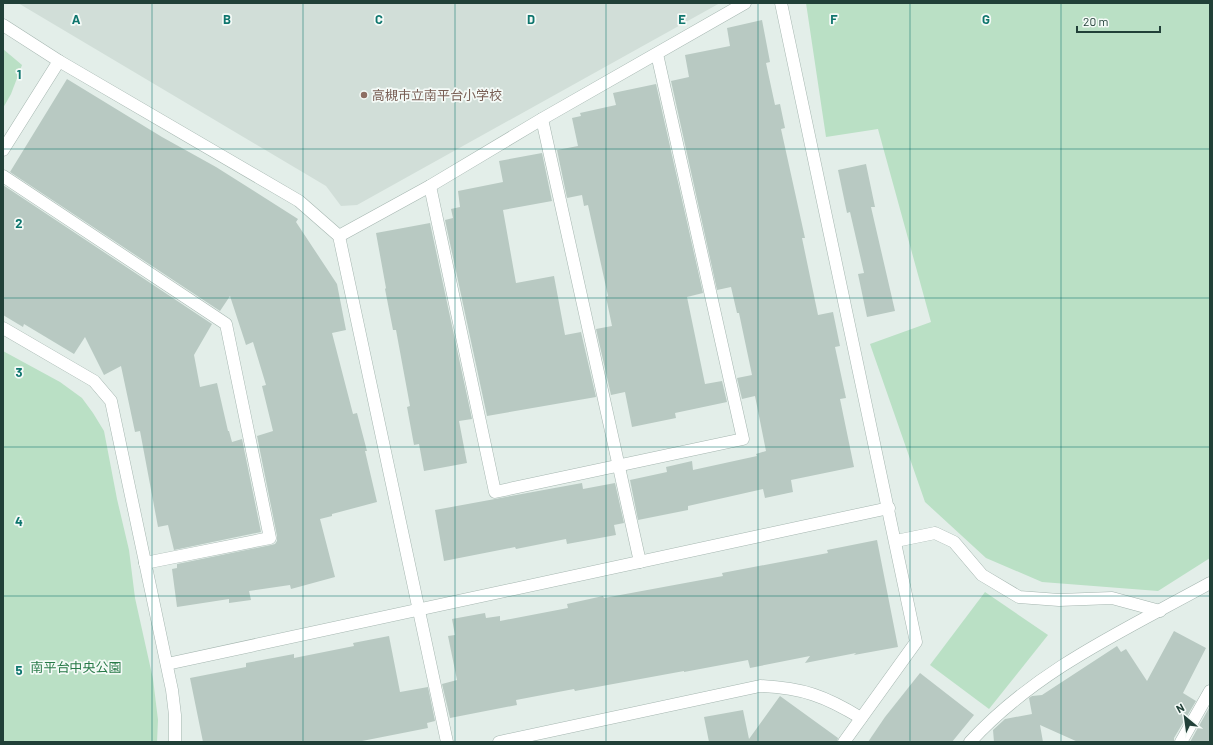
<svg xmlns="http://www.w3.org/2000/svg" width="1213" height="745" viewBox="0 0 1213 745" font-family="Barlow,'Noto Sans JP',sans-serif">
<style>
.built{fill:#d1ded8}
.green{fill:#bae0c5}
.building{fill:#b8c9c2}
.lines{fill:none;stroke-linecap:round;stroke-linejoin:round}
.street-casing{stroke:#a5b6b0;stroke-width:13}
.street{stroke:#fff;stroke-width:12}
.grid{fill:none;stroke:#0f766e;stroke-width:1;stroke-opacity:0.55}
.education-dot{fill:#8d6e63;stroke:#f4faf7;stroke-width:1.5}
.labels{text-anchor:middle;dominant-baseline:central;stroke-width:3.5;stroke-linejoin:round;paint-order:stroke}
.education-label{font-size:13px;fill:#785e54;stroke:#f4faf7;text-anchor:start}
.park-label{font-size:13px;fill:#287a48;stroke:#f4faf7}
.grid-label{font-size:13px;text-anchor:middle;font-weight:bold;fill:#0f766e;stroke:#f4faf7;stroke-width:3.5;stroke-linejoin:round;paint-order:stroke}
</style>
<rect width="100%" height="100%" fill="#e3eee9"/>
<path class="built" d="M18 3H720L357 205 341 206 326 186Z"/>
<g class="green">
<path d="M806 3H1210V558L1158 591 1042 582 986 558 925 502 870 344 931 322 878 129 826 137Z"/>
<path d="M3 49 22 65 11 94 3 108Z"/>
<path d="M3 351 60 382 82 398 93 413 104 431 117 499 129 550 135 598 153 679 158 720 157 742H3Z"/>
<path d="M985 592 1048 635 989 709 930 665Z"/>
</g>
<g class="building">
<path d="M762 20 770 62 766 63 775 105 780 104 785 128 781 129 805 238H802L818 315 833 312 840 346 835 347 846 398 840 399 854 467 791 480 793 492 765 498 763 489 688 506V510L638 520 630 480 667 472 666 467 692 461 693 470 757 456 756 454 766 451 755 396 742 399 737 378 752 375 739 313H737L731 287 717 290 671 81 689 77 685 55 730 46 727 28Z"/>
<path d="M67 79 162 137 216 167 298 219 296 222 337 284 346 330 332 333 353 414 357 413 367 451H365L377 502 332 514V516L320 519 335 577 291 589 290 585 249 591 251 600 229 603V599L177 607 172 569 177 568V564L271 545 275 544 277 541V536L257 436 273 431 262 386 266 385 253 342 246 345 230 296 220 311 10 172Z"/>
<path d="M656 84 703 293 687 297 705 384 722 381 727 402 675 413 676 418 632 427 625 392 611 395 596 329 612 326 606 297 608 296 588 205 584 206 582 195 567 198 557 150 578 146 572 118 581 116 580 113 616 105 613 93Z"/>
<path d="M542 153 552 201 503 210 516 283 554 276 565 335 581 332 596 397 487 416 445 220 453 218 451 209 460 207 458 191 503 182 499 161Z"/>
<path d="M866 164 875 207H871L895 311 867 317 858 274 864 273 850 212 847 213 838 170Z"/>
<path d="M3 185 212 324 194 355 200 387 217 383 228 431H229L232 442 242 439 261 532 174 550 168 525 158 527 140 431 135 432 121 366 104 375 85 337 74 354 24 324 23 327 3 315Z"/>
<path d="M430 223 472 419 459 421 467 463 424 471 419 444 414 445 407 407 410 406 396 330H393L385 289 386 288 376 233Z"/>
<path d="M582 483 583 489 615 483 624 523 614 525 616 535 567 544 566 539 516 549 515 547 444 561 435 510Z"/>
<path d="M877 540 898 647 854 655 856 653 805 663 810 656 750 668 748 660 684 672V671L575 691 574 689 516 700 517 705 450 718 442 684 457 680 448 636 455 635 452 619 485 613 486 618 500 616V621L568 608 567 604 603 596 604 598 723 576 722 573 828 553 827 550Z"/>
<path d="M1174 631 1206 648 1183 693 1196 701 1174 738V742H1078L1040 725 1043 742H994L993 730 1005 719 1032 714 1029 698 1032 696 1042 695 1117 646 1121 652 1126 649 1147 681Z"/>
<path d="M389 636 400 692 428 687 435 721 427 723 428 728 357 742H203L190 678 246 667V663L294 654V658L354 646 353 643Z"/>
<path d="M920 673 974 715 952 742H868L885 717Z"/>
<path d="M780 696 838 738 837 742H709L704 717 743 710 749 739Z"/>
<path d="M1209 708 1210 709V742H1190Z"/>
</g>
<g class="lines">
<defs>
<g id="street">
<path d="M781 3 916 642 844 742"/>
<path d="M3 25 59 61 299 201 339 236 447 742"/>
<path d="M542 119 640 562"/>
<path d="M3 150 59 61"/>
<path d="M3 176 226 324 270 538 145 563"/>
<path d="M430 186 495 492 743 439 657 54"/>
<path d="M339 236 430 186 542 119 745 3"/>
<path d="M3 328 94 381 111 401 172 690 175 715V742"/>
<path d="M896 541 935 533 954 542 982 575 1019 597 1059 600 1112 598 1160 611"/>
<path d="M167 664 889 508"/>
<path d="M499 742 760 686C803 688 825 696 861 718"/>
<path d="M970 742C1037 669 1125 630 1210 583"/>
<path d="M1181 742 1210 691"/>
</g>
</defs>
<use href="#street" class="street-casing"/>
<use href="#street" class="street"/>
</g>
<path class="grid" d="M152 3V742M303 3V742M455 3V742M606 3V742M758 3V742M910 3V742M1061 3V742M3 149H1210M3 298H1210M3 447H1210M3 596H1210"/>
<circle class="education-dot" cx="364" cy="95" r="4"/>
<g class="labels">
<g class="education-label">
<text x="372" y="95">高槻市立南平台小学校</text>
</g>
<g class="park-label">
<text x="76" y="667">南平台中央公園</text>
</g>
</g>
<g class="grid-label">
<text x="76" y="24">A</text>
<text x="227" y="24">B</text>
<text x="379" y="24">C</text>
<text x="531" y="24">D</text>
<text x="682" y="24">E</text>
<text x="834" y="24">F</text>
<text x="986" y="24">G</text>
<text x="19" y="79">1</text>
<text x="19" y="228">2</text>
<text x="19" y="377">3</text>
<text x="19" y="526">4</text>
<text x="19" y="675">5</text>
</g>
<rect width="1213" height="745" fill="none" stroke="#214038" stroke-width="8"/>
<g transform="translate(1185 717) rotate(331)" stroke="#f4faf7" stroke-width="3" paint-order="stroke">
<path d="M0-3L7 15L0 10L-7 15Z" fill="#214038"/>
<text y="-6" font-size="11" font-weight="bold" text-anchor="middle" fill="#214038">N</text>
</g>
<path d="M1077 26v6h83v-6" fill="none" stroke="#214038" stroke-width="2"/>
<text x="1083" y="26" font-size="12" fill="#214038" stroke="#f4faf7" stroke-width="3" paint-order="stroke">20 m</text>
</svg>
